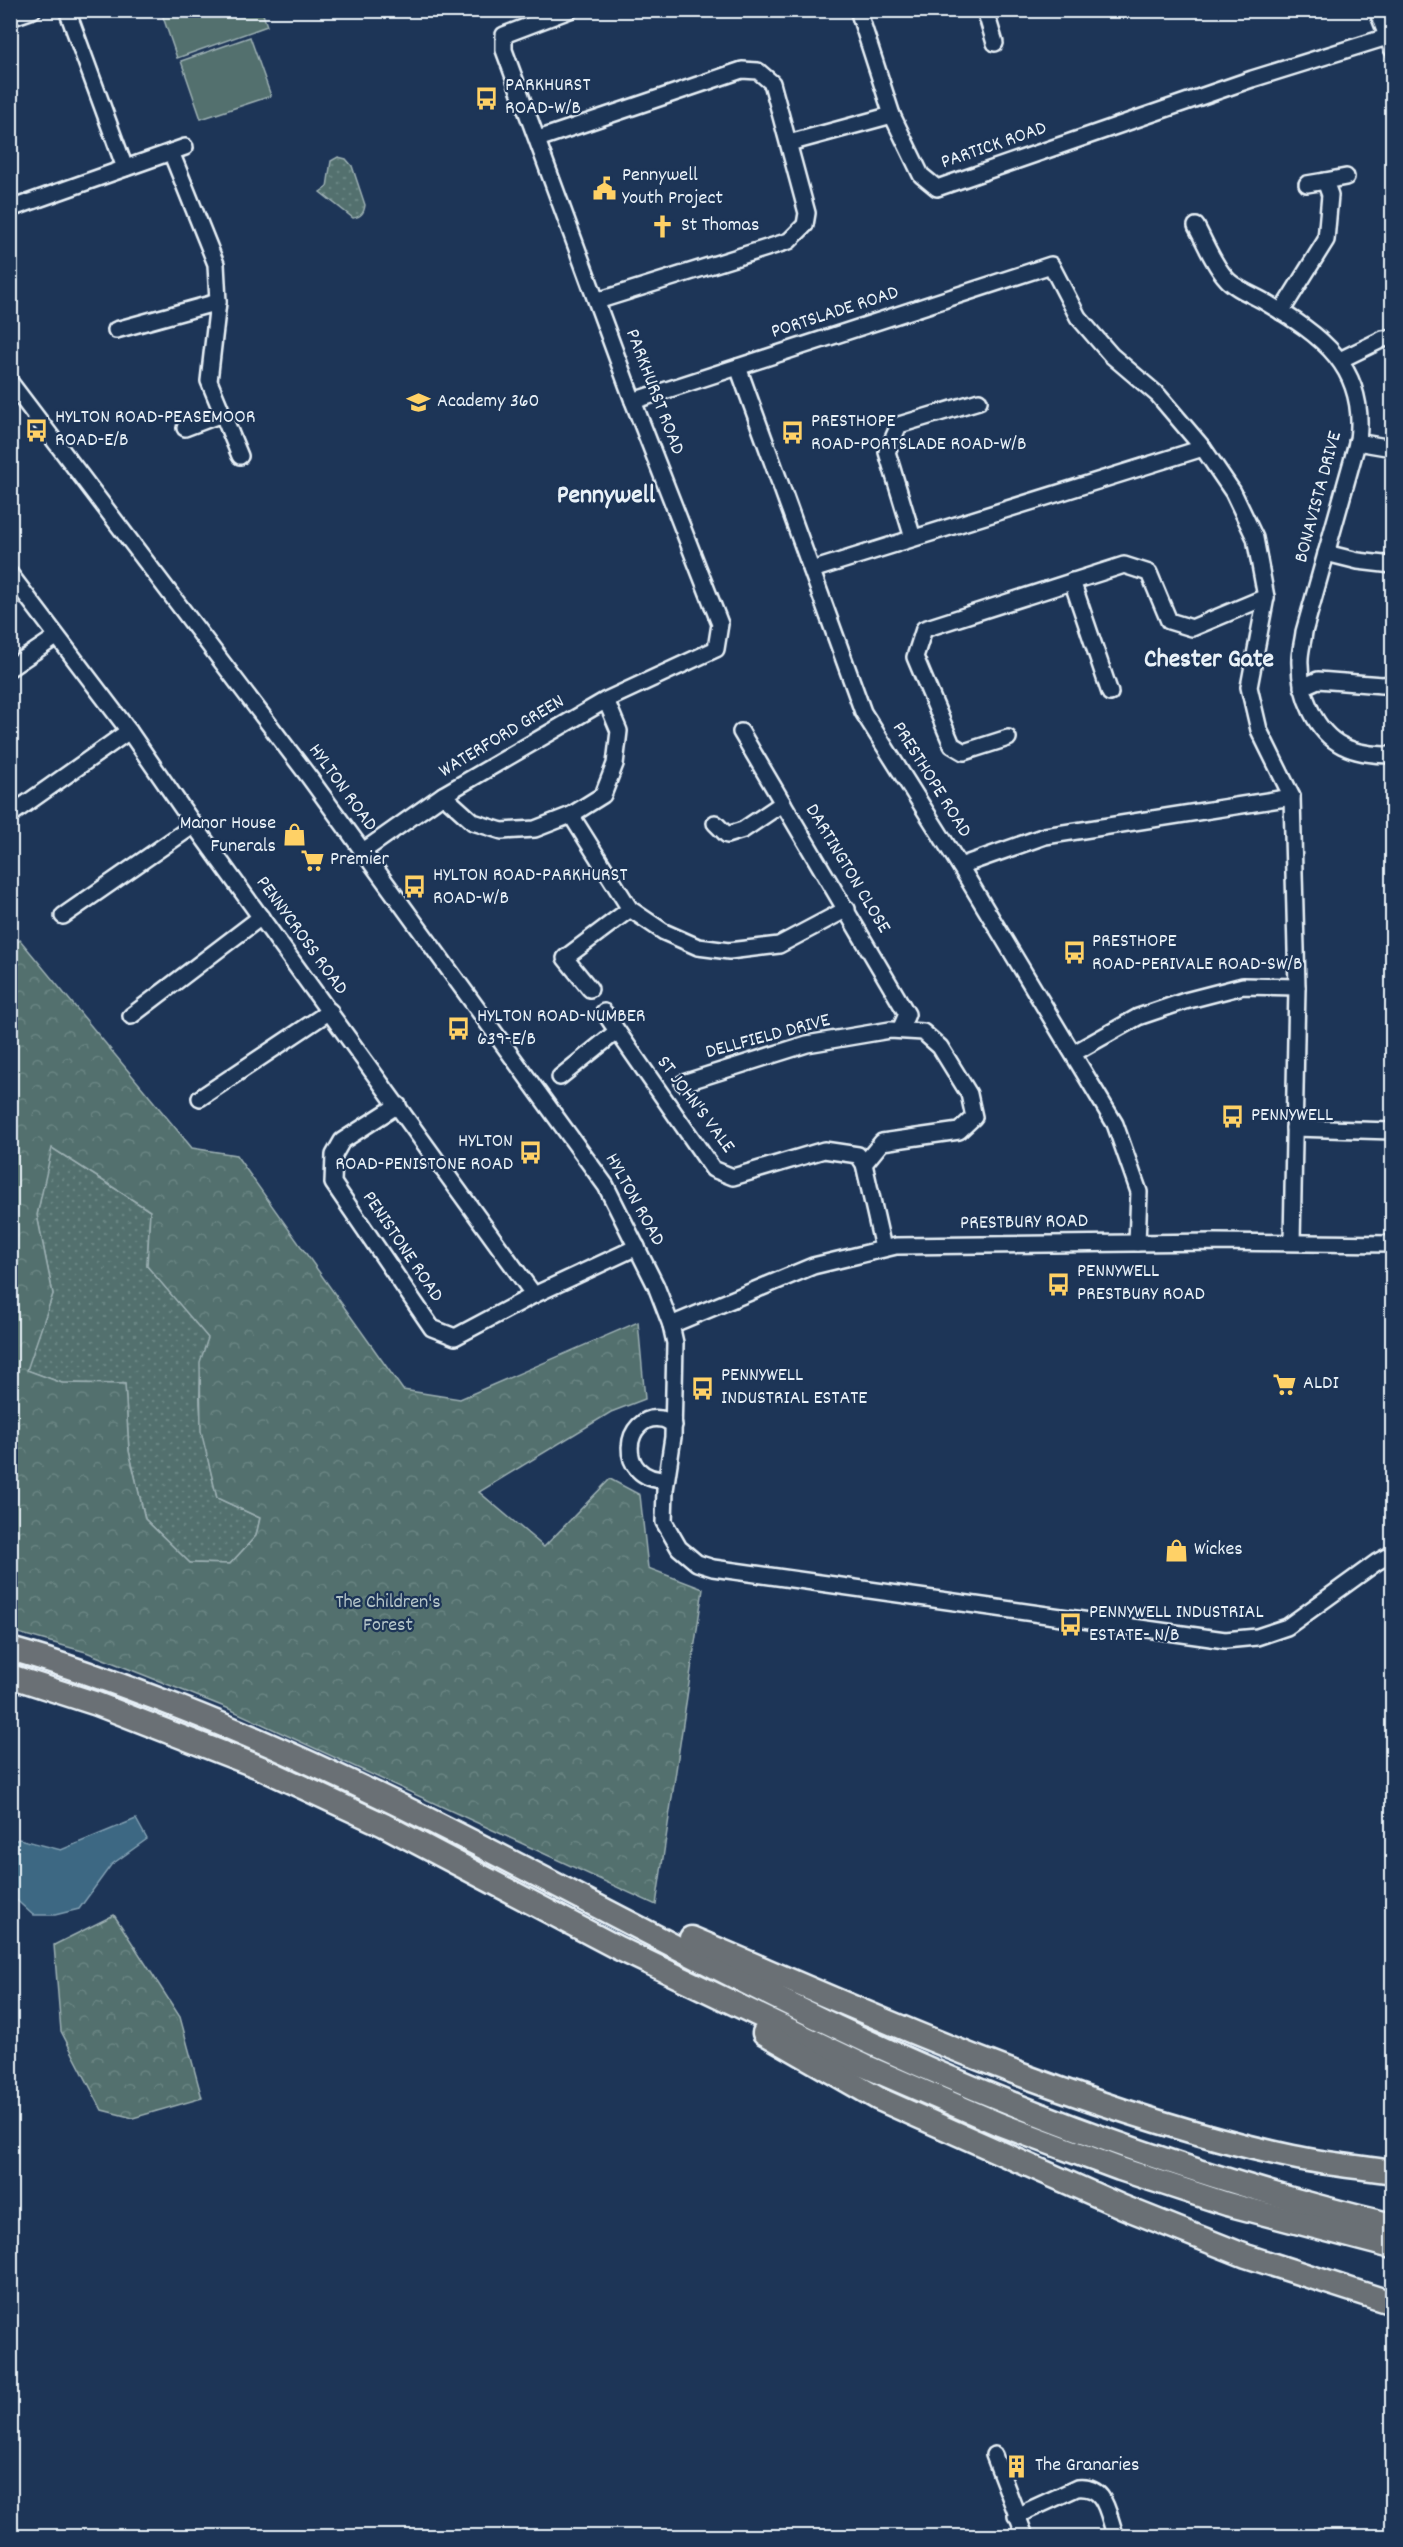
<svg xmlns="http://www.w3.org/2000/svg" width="1403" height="2547" viewBox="0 0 1403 2547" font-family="Dekko,sans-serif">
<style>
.grass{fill:url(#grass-dots);stroke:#9db0b3;stroke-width:1.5}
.forest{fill:url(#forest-crowns);stroke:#9db0b3;stroke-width:1.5;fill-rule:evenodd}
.garden{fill:#52706e;stroke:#9db0b3;stroke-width:1.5}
.water{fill:#3d6883;stroke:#819fb2;stroke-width:1.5}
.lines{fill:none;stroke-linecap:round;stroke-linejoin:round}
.minor-casing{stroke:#e8f1f8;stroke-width:20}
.highway-casing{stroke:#e8f1f8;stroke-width:27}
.minor{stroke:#1d3557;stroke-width:15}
.highway{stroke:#6a7074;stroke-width:22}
.labels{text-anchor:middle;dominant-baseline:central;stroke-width:4.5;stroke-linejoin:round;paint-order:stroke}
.poi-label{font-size:20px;fill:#e8f1f8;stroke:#1d3557;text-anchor:start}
.street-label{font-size:20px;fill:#e8f1f8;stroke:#1d3557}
.park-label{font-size:20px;fill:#b4c4c8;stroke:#1d3557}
.district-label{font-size:26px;font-weight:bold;fill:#e8f1f8;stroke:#1d3557}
</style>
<defs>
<pattern id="grass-dots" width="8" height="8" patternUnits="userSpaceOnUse" patternTransform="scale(1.5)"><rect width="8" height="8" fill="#52706e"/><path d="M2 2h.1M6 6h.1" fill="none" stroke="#6b8583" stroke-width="1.8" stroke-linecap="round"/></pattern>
<pattern id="forest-crowns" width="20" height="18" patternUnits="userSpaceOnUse" patternTransform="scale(1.5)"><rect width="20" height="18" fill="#52706e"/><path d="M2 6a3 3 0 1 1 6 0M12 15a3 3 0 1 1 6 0" fill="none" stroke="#6b8583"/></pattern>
</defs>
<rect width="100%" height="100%" fill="#1d3557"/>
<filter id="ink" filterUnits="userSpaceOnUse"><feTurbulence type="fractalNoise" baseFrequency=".0167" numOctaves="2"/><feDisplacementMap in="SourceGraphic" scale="12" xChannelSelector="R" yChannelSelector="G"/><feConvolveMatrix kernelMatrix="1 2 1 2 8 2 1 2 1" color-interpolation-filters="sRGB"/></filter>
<g filter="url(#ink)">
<g class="grass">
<path d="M338 157 346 159 352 166 365 205C364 213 361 217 353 218L320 192 327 187 331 161Z"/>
<path d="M51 1147 150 1211 147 1266 209 1338C190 1393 204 1443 217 1498L260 1518 256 1536 230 1564 190 1563 145 1519 129 1451 125 1384 62 1383 26 1370 53 1294 37 1215Z"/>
</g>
<g class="forest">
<path d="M20 940 192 1148 236 1155 403 1390 460 1399 638 1322 645 1399 611 1412 479 1492 544 1547 610 1479 640 1495 648 1568 703 1589 656 1905 227 1708 86 1652 11 1631 10 948ZM52 1148 150 1211 147 1266 208 1338 200 1362 201 1431 217 1498 260 1518 256 1536 230 1564 190 1563 145 1519 129 1451 125 1384 62 1383 27 1370 53 1294 37 1215Z"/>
<path d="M114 1915 180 2017 202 2098 133 2118 102 2110 61 2031 54 1945Z"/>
</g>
<g class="garden">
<path d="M161 11H262L267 26 177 58Z"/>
<path d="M250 37 271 96 201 119 181 61Z"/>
</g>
<path class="water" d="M136 1819 147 1839 111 1865 79 1909 55 1915H33L11 1895V1842L19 1839 61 1850Z"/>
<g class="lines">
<defs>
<g id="minor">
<path d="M67 10 125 168"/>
<path d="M570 10 504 35V50L633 401 720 624 716 649 606 700 443 795 473 822 502 831 535 829 571 815 603 795 615 764 619 731 606 700"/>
<path d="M858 10 892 115 921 175 937 188 1252 79 1387 37"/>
<path d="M985 10 995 43"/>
<path d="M1377 10 1392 49"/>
<path d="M10 18 33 10"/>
<path d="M538 139 742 70 758 71 772 83 807 213 805 225 789 241 597 301"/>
<path d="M789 143 892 115"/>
<path d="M171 152 216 264 218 302 209 381 240 456"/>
<path d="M1307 184 1325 181"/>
<path d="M10 209 185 147"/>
<path d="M1196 226C1205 242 1213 264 1226 278 1234 288 1253 295 1265 302 1321 335 1367 367 1358 440L1304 632C1303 642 1299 654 1300 664 1300 694 1315 732 1343 746 1358 754 1376 755 1392 755"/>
<path d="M1281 312 1326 240 1330 195 1325 181 1346 177"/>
<path d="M116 330 218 302"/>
<path d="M1340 360 1383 339 1392 338"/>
<path d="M738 367 863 712 960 866 1115 1124 1139 1192 1137 1243"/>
<path d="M10 382 309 777 606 1186 656 1286 671 1325 675 1343 673 1437 665 1490 664 1522 679 1548 697 1563 713 1568 1225 1640 1257 1637 1287 1627 1377 1562 1392 1554"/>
<path d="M633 401 1051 265 1078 317 1111 355 1158 395 1203 448 1233 492 1255 538 1266 597 1249 687 1259 730 1292 797 1297 987 1292 1242"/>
<path d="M185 428 222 414"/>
<path d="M1357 442 1392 448"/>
<path d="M913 538 887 452 899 425 979 401"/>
<path d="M1326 553 1358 561 1392 565"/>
<path d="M812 570 1203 448"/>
<path d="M10 574 129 731 194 825 534 1295"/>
<path d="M1072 581 1110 693"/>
<path d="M10 668 56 637"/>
<path d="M1302 687 1318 680 1382 685 1392 684"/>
<path d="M741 732 907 1014 900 1030"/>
<path d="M1008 738 964 752 952 745 915 657 924 629 1124 565 1149 573 1169 621 1192 628 1266 597"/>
<path d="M10 815 129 731"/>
<path d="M571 815 630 909 664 932 698 947 729 951 779 945 847 909"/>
<path d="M715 823 727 835 743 830 783 803"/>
<path d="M362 852 443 795"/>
<path d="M960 866 1045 836 1292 797"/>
<path d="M63 916 194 825"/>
<path d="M590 989 565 958 630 909"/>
<path d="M604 1012 713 1169 733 1177 824 1150 858 1155 864 1164 883 1248"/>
<path d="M131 1016 261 917"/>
<path d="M1074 1053 1138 1017 1185 1001 1243 986 1297 987"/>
<path d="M560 1077 616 1032"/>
<path d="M683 1083 807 1044 890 1030 923 1032 940 1047 969 1094 974 1117 959 1131 882 1142 864 1164"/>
<path d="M200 1098 330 1011"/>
<path d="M398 1105 342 1141 334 1155 333 1183 432 1328 455 1337 534 1295 637 1247"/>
<path d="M1294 1128 1392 1131"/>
<path d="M671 1325 813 1266 896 1246 1215 1242 1392 1244"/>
<path d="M666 1480C614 1480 624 1413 661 1419 665 1419 670 1423 674 1425"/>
<path d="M994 2455 1025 2536"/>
<path d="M1016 2516 1077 2488C1106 2485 1107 2512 1115 2534"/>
</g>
<g id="highway">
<path d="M10 1649C69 1665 125 1686 181 1708 390 1790 584 1903 785 2002 979 2098 1182 2175 1392 2225"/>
<path d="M10 1676 97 1704 259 1767 384 1825 618 1948 865 2066 999 2124 1120 2169 1227 2204 1392 2247"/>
<path d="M691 1938C887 2021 1084 2112 1293 2157 1326 2164 1360 2167 1392 2172"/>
<path d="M764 2033 879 2099 1123 2207 1246 2256 1392 2303"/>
</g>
</defs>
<use href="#minor" class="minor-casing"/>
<use href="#highway" class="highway-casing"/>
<use href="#minor" class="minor"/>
<use href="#highway" class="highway"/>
</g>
</g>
<defs>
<symbol id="bus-bare" viewBox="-9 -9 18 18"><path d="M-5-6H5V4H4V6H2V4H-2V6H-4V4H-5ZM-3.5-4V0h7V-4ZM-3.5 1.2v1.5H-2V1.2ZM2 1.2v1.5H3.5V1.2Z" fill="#ffd166" stroke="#1d3557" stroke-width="2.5" paint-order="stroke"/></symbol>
<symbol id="civic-bare" viewBox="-9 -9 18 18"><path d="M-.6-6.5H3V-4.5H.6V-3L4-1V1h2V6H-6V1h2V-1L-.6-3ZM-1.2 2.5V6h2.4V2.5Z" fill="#ffd166" stroke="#1d3557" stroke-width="2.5" paint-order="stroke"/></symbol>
<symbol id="church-bare" viewBox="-9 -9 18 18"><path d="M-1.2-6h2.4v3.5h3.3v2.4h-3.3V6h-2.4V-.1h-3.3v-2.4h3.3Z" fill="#ffd166" stroke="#1d3557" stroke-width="2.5" paint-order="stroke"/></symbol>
<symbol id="school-bare" viewBox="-9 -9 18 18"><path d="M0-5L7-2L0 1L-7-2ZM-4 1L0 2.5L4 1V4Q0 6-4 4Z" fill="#ffd166" stroke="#1d3557" stroke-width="2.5" paint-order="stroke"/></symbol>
<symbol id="shop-bare" viewBox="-9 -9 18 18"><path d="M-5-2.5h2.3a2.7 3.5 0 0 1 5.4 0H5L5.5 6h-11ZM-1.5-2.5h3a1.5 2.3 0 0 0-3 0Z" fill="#ffd166" stroke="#1d3557" stroke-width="2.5" paint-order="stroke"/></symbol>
<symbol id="supermarket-bare" viewBox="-9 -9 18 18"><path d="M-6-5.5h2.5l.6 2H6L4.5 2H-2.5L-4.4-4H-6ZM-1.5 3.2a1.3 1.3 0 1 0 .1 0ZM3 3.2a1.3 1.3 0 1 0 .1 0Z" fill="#ffd166" stroke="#1d3557" stroke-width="2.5" paint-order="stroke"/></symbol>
<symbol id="building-bare" viewBox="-9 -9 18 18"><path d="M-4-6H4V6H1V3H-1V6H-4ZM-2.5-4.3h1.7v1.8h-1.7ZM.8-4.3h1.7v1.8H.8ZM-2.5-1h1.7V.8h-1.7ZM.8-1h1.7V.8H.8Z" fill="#ffd166" stroke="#1d3557" stroke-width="2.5" paint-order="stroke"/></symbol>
</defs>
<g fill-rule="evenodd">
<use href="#bus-bare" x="470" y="82" width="33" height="33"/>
<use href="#civic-bare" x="588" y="172" width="33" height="33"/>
<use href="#church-bare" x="646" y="210" width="33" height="33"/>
<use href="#school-bare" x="402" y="386" width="33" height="33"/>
<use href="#bus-bare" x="20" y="414" width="33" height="33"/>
<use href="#bus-bare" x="776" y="416" width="33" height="33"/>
<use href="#shop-bare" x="278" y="818" width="33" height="33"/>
<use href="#supermarket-bare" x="296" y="844" width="33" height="33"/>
<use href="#bus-bare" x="398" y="870" width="33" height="33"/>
<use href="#bus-bare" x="1058" y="936" width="33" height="33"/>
<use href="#bus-bare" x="442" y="1012" width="33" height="33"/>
<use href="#bus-bare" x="1216" y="1100" width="33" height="33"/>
<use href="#bus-bare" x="514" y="1136" width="33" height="33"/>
<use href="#bus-bare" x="1042" y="1268" width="33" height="33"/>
<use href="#supermarket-bare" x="1268" y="1368" width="33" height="33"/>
<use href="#bus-bare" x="686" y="1372" width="33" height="33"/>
<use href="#shop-bare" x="1160" y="1534" width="33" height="33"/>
<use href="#bus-bare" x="1054" y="1608" width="33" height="33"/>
<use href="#building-bare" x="1000" y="2450" width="33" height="33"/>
</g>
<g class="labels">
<g class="poi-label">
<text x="505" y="86">PARKHURST<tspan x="505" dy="23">ROAD-W/B</tspan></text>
<text x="622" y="176">Pennywell<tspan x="622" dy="23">Youth Project</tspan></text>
<text x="681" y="226">St Thomas</text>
<text x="437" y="402">Academy 360</text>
<text x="55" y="418">HYLTON ROAD-PEASEMOOR<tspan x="55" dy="23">ROAD-E/B</tspan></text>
<text x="811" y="422">PRESTHOPE<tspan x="811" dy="23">ROAD-PORTSLADE ROAD-W/B</tspan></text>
<text x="276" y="824" text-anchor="end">Manor House<tspan x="276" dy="23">Funerals</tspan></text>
<text x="330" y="860">Premier</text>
<text x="433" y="876">HYLTON ROAD-PARKHURST<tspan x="433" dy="23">ROAD-W/B</tspan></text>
<text x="1092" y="942">PRESTHOPE<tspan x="1092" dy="23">ROAD-PERIVALE ROAD-SW/B</tspan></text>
<text x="477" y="1017">HYLTON ROAD-NUMBER<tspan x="477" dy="23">639-E/B</tspan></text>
<text x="1251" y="1116">PENNYWELL</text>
<text x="513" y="1142" text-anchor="end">HYLTON<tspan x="513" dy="23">ROAD-PENISTONE ROAD</tspan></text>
<text x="1077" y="1272">PENNYWELL<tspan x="1077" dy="23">PRESTBURY ROAD</tspan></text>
<text x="721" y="1376">PENNYWELL<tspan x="721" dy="23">INDUSTRIAL ESTATE</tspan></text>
<text x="1303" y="1384">ALDI</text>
<text x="1194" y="1550">Wickes</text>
<text x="1089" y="1613">PENNYWELL INDUSTRIAL<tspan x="1089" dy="23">ESTATE- N/B</tspan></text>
<text x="1035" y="2466">The Granaries</text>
</g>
<g class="street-label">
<text transform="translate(994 146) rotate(-19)">PARTICK ROAD</text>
<text transform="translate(835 313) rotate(-18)">PORTSLADE ROAD</text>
<text transform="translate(654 392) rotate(69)">PARKHURST ROAD</text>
<text transform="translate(1319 497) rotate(-75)">BONAVISTA DRIVE</text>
<text transform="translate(502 737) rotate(-31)">WATERFORD GREEN</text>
<text transform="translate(931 780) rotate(58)">PRESTHOPE ROAD</text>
<text transform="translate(342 788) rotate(54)">HYLTON ROAD</text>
<text transform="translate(847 869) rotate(59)">DARTINGTON CLOSE</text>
<text transform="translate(301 936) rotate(54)">PENNYCROSS ROAD</text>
<text transform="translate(768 1037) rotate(-15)">DELLFIELD DRIVE</text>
<text transform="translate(695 1105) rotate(53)">ST JOHN'S VALE</text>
<text transform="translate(634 1200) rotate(61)">HYLTON ROAD</text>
<text transform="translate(1024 1223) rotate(-1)">PRESTBURY ROAD</text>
<text transform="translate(402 1247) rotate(56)">PENISTONE ROAD</text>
</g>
<g class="park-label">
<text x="388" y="1603">The Children's<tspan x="388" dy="23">Forest</tspan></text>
</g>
<g class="district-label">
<text x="606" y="496">Pennywell</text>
<text x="1209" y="660">Chester Gate</text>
</g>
</g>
<rect width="1403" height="2547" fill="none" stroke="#1d3557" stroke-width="36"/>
<rect x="18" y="18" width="1367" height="2511" fill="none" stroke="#e8f1f8" stroke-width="2" filter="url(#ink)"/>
</svg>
